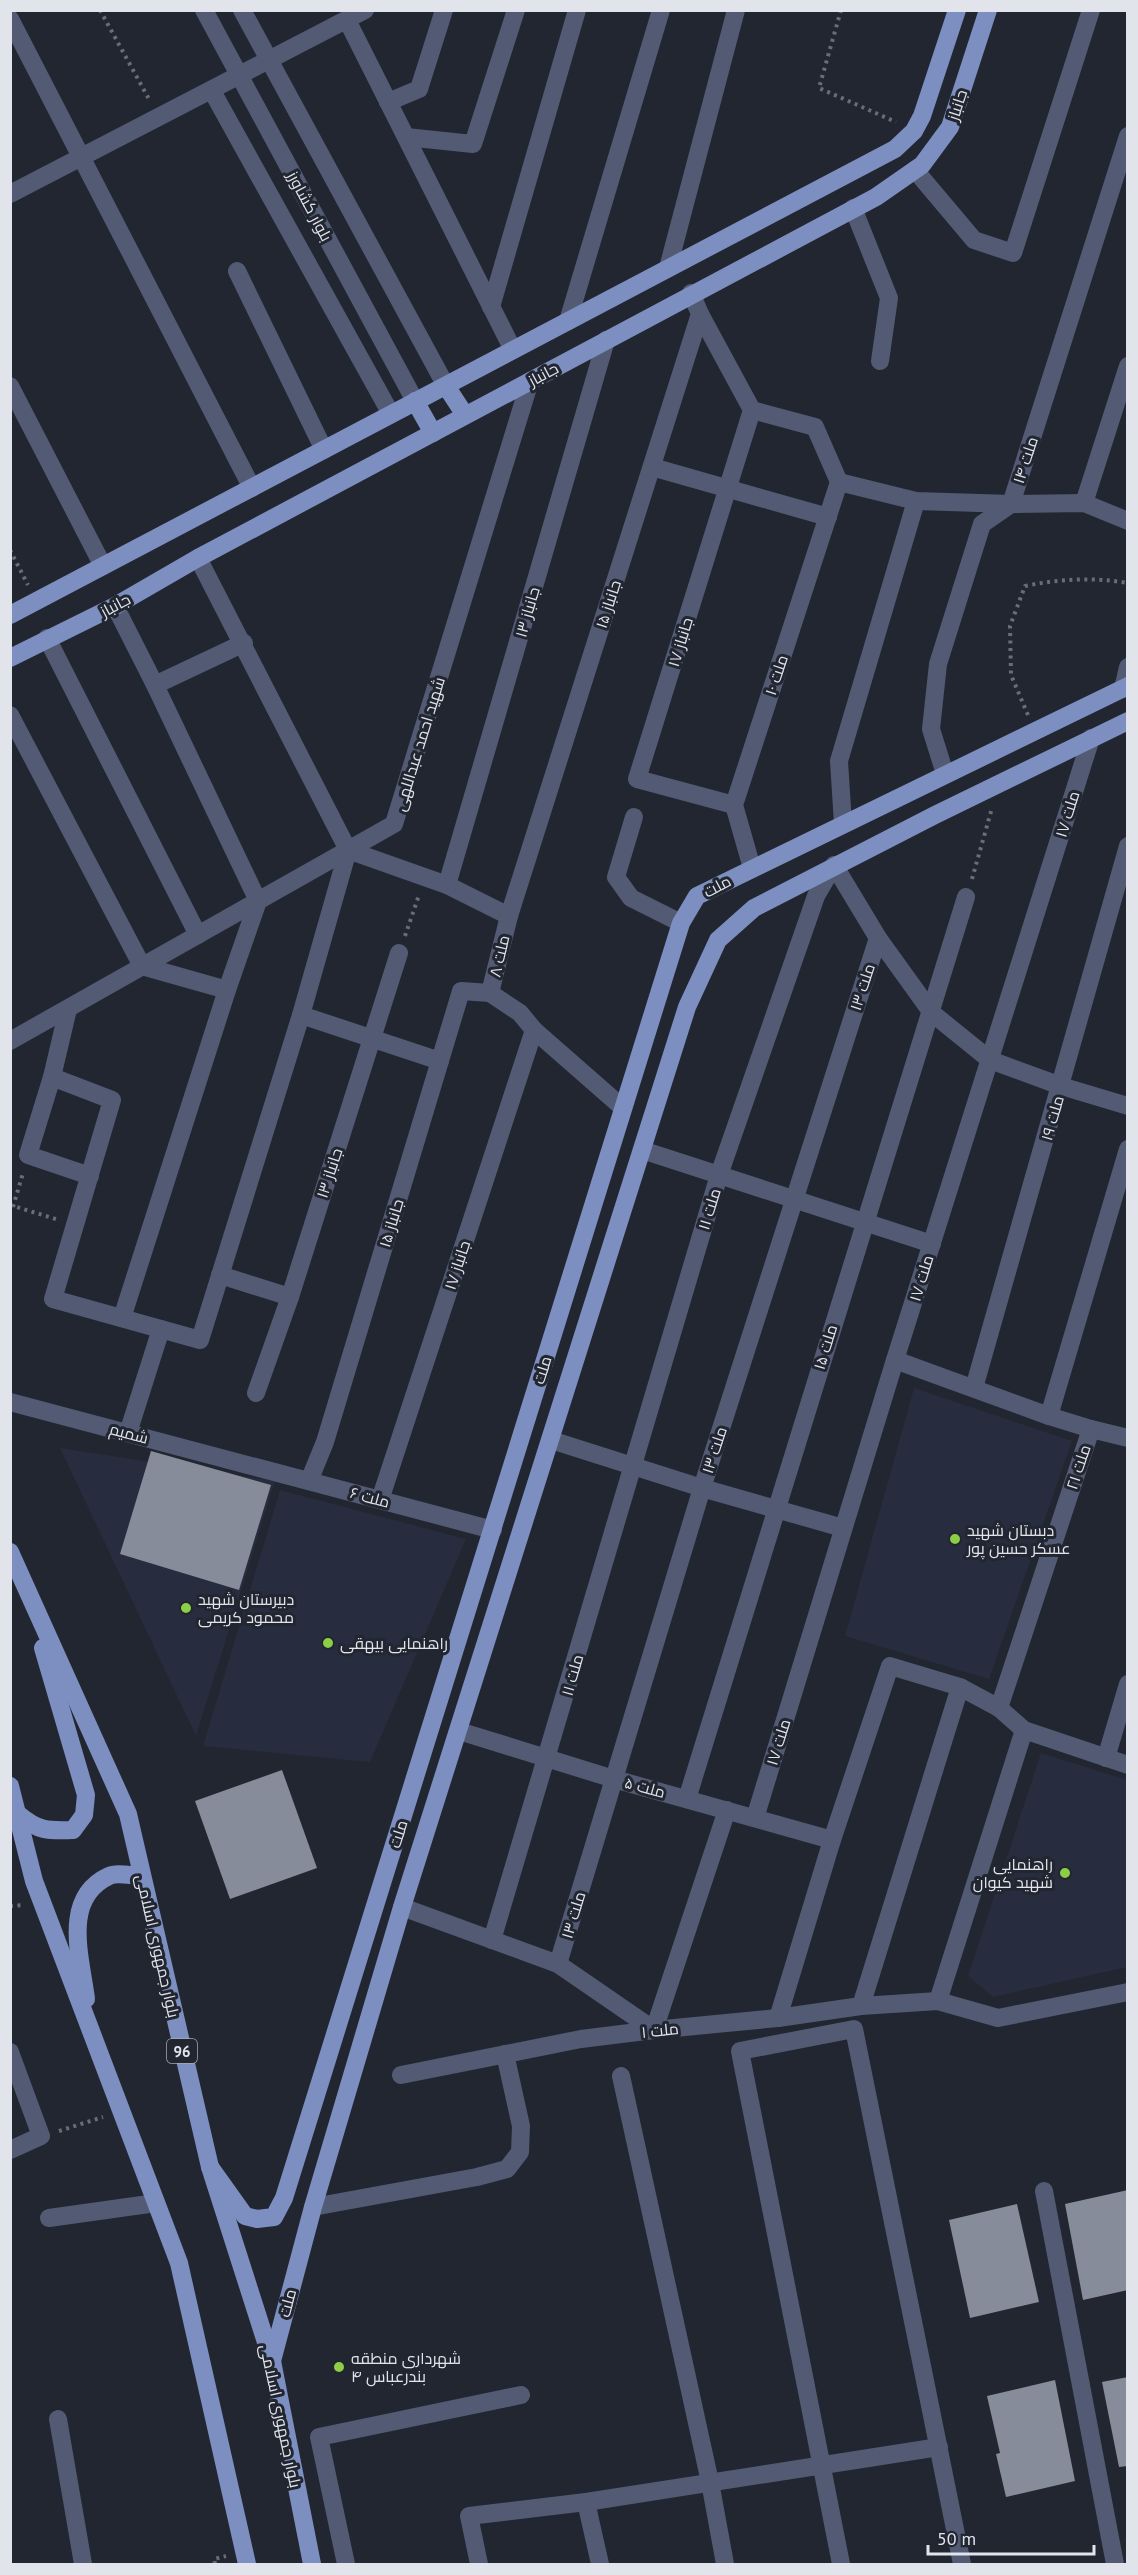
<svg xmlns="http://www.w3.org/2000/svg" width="1138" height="2575" viewBox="0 0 1138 2575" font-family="'PT Sans',Cairo,sans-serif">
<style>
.built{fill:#272d3e}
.building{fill:#878c9a}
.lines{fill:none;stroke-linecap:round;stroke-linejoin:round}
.path{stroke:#696d76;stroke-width:4;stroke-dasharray:3 4.5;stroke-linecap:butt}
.minor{stroke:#525b73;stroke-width:18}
.major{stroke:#7c8fc0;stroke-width:18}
.poi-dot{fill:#8cce45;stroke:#222631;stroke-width:2}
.labels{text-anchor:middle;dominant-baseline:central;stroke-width:6;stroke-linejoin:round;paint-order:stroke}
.shield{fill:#222631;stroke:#a8abb3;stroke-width:1.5}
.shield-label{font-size:15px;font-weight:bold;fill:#e1e4eb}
.street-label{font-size:16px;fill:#e1e4eb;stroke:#222631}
.poi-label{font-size:16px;fill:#e1e4eb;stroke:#222631;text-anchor:start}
</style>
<rect width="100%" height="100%" fill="#222631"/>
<g class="built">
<path d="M914 1388 1072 1441 989 1679 845 1636Z"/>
<path d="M60 1448 275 1481 196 1736Z"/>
<path d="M280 1490 466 1539 370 1762 203 1746Z"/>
<path d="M1041 1753 1127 1780V1967L993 1997 968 1976Z"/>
</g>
<g class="building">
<path d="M151 1451 271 1485 239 1590 120 1554Z"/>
<path d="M282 1770 317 1868 230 1899 195 1801Z"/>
<path d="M1128 2190V2290L1083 2300 1065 2204Z"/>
<path d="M1017 2204 1039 2302 970 2318 949 2220Z"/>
<path d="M1128 2377V2466L1119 2467 1102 2382Z"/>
<path d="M1055 2380 1075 2481 1006 2497 996 2454 1000 2453 987 2396Z"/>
</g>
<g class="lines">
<g class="path">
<path d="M100 10 150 101"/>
<path d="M841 10 819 88 896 122"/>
<path d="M10 550 28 585"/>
<path d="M1028 715 1011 675 1010 626 1025 586C1060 579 1092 577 1128 583"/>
<path d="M972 879 992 808"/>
<path d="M405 936 419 895"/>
<path d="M10 1205 59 1220"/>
<path d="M13 1207 23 1173"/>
<path d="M10 1906 24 1905"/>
<path d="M59 2131 103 2117"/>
<path d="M215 2564 214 2559 226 2556"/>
</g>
<g class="minor">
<path d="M204 10 415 401"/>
<path d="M242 10 446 386"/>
<path d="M10 19 252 488"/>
<path d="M347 20 513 350"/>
<path d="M212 91 391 414"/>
<path d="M388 102 419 89 444 10"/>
<path d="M406 137 473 144 516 10"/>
<path d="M915 170 974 240 1013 253 1091 10"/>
<path d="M10 194 365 10"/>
<path d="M853 208 889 298 880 361"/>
<path d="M668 268 736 10"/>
<path d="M237 271 324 450"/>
<path d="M491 307 577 10"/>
<path d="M700 314 752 410 815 427 839 482 916 501 1011 504 1084 503 1128 521"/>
<path d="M568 321 661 10"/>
<path d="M10 386 103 566"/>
<path d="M652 467 828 517"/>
<path d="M1084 503 1128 366"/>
<path d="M198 558 348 850"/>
<path d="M115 606 155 685 258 901 227 990 122 1318"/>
<path d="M47 638 198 935"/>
<path d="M155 685 244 643"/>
<path d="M1123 689 1128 667"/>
<path d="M10 715 142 966 227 990"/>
<path d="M945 774 931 729 938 664 982 524 1011 504 1128 136"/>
<path d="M734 805 637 779 752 410"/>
<path d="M634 817 616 877 631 898 681 923"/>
<path d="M843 824 839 761 916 501"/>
<path d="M348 850 447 885 509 916 490 993 520 1013 534 1030 623 1108"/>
<path d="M752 868 734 805 839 482"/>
<path d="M447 885 606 340"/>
<path d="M509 916 700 314 691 293"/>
<path d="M68 1009 52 1077 112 1100 53 1299 200 1340 301 1015 348 850"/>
<path d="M301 1015 440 1061"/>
<path d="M10 1041 394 824 530 381"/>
<path d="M52 1077 28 1155 90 1176"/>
<path d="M642 1150 932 1244"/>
<path d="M220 1275 290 1297"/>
<path d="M895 1360 1049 1416"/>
<path d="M974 1388 1128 846"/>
<path d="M256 1393 290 1297 399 953"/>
<path d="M10 1402 493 1530"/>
<path d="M1091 1429 1128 1438"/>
<path d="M128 1433 161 1329"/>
<path d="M551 1440 702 1488 843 1528"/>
<path d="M309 1481 325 1442 461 991 490 993"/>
<path d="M380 1500 534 1030"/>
<path d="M999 1708 1091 1429 1049 1416 1128 1149"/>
<path d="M459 1731 614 1779 832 1840"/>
<path d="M1106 1758 1128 1684"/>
<path d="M687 1799 966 897"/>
<path d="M755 1818 895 1360 1091 738"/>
<path d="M402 1907 558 1964 654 2030 727 1810"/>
<path d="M492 1940 719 1175 816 896 834 865 878 938 932 1013 990 1060 1061 1086 1128 1106"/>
<path d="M558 1964 702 1488 878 938"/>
<path d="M938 2001 1024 1730"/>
<path d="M861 2006 960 1687"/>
<path d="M778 2018 832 1840 890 1666 960 1687 999 1708 1024 1730 1128 1765"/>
<path d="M10 2052 41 2136 10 2150"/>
<path d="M401 2075 581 2039 654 2030 778 2018 861 2006 938 2001 998 2018 1128 1992"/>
<path d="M621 2076 710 2482 725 2564"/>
<path d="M1044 2191 1115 2564"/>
<path d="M313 2207 477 2177 507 2169 520 2152 521 2126 505 2054"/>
<path d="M49 2218 156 2203"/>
<path d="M58 2419 83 2564"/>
<path d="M586 2502 600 2564"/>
<path d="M346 2564 319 2437 521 2395"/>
<path d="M479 2564 469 2516 586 2502 939 2447"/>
<path d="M841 2564 740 2051 854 2029 962 2564"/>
</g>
<g class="major">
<path d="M446 386 465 415"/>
<path d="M415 401 433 433"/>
<path d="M10 615 895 149 914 131 922 116 957 10"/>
<path d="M10 658 115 606 198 558 876 197 922 165 950 127 988 10"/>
<path d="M10 1552 128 1814 210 2167 272 2361 312 2564"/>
<path d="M10 1786 34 1881 179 2263 247 2564"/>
<path d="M19 1815C38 1831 48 1831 73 1830L84 1815 86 1795 43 1648"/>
<path d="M86 1999C81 1958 61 1898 109 1876 117 1872 132 1876 141 1876"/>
<path d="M210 2167 245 2216 257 2219 274 2217 284 2198 681 923 697 896 1128 686"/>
<path d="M272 2361 313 2207 402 1907 687 1007 718 940 754 908 935 815 1128 721"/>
</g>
</g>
<g class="poi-dot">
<circle cx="955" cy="1539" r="6"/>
<circle cx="186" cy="1608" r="6"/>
<circle cx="328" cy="1643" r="6"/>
<circle cx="1065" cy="1873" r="6"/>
<circle cx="339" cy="2367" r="6"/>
</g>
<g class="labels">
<rect class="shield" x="167" y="2039" width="30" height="24" rx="4.5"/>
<g class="shield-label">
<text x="182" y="2051">96</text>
</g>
<g class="street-label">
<text transform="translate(957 105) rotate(-72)">جانباز</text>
<text transform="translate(310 206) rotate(62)">بلوار کشاورز</text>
<text transform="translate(543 374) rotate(-28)">جانباز</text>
<text transform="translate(1025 460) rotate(-72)">ملت ۱۴</text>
<text transform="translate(608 604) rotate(-72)">جانباز ۱۵</text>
<text transform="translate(115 605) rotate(-28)">جانباز</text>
<text transform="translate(527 612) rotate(-74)">جانباز ۱۳</text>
<text transform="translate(680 642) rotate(-73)">جانباز ۱۷</text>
<text transform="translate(776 675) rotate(-72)">ملت ۱۰</text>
<text transform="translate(419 744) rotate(-73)">شهید احمد عبداللهی</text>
<text transform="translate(1067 814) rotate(-73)">ملت ۱۷</text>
<text transform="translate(717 886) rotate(-28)">ملت</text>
<text transform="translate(499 956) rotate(-77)">ملت ۸</text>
<text transform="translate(862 987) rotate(-72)">ملت ۱۳</text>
<text transform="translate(1052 1118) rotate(-74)">ملت ۱۹</text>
<text transform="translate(329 1173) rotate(-72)">جانباز ۱۳</text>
<text transform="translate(709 1209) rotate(-73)">ملت ۱۱</text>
<text transform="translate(391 1223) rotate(-73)">جانباز ۱۵</text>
<text transform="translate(457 1265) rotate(-72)">جانباز ۱۷</text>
<text transform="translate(921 1278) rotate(-73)">ملت ۱۷</text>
<text transform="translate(825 1347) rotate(-73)">ملت ۱۵</text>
<text transform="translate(542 1370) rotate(-73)">ملت</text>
<text transform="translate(129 1433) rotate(15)">شمیم</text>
<text transform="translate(714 1450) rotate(-72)">ملت ۱۳</text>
<text transform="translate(1078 1467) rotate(-72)">ملت ۲۱</text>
<text transform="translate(370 1497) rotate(15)">ملت ۶</text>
<text transform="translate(572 1675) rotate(-74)">ملت ۱۱</text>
<text transform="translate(778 1742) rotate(-73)">ملت ۱۷</text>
<text transform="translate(645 1787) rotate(15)">ملت ۵</text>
<text transform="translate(398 1834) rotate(-73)">ملت</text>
<text transform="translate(573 1915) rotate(-73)">ملت ۱۳</text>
<text transform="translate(158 1946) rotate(77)">بلوار جمهوری اسلامی</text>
<text transform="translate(660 2030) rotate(-6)">ملت ۱</text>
<text transform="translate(287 2303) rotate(-75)">ملت</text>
<text transform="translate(281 2416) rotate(78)">بلوار جمهوری اسلامی</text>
</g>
<g class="poi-label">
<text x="967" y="1530">دبستان شهید<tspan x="967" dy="18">عسکر حسین پور</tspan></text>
<text x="198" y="1599">دبیرستان شهید<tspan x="198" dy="18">محمود کریمی</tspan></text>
<text x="340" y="1643">راهنمایی بیهقی</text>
<text x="1053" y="1864" text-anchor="end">راهنمایی<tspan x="1053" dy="18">شهید کیوان</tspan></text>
<text x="351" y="2358">شهرداری منطقه<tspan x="351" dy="18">۴ بندرعباس</tspan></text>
</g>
</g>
<rect width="1138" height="2575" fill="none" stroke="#e1e4eb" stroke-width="24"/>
<path d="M928 2545v9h166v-9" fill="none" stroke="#e1e4eb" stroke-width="3"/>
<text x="937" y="2545" font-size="18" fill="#e1e4eb" stroke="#222631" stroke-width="4.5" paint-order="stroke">50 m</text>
</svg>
